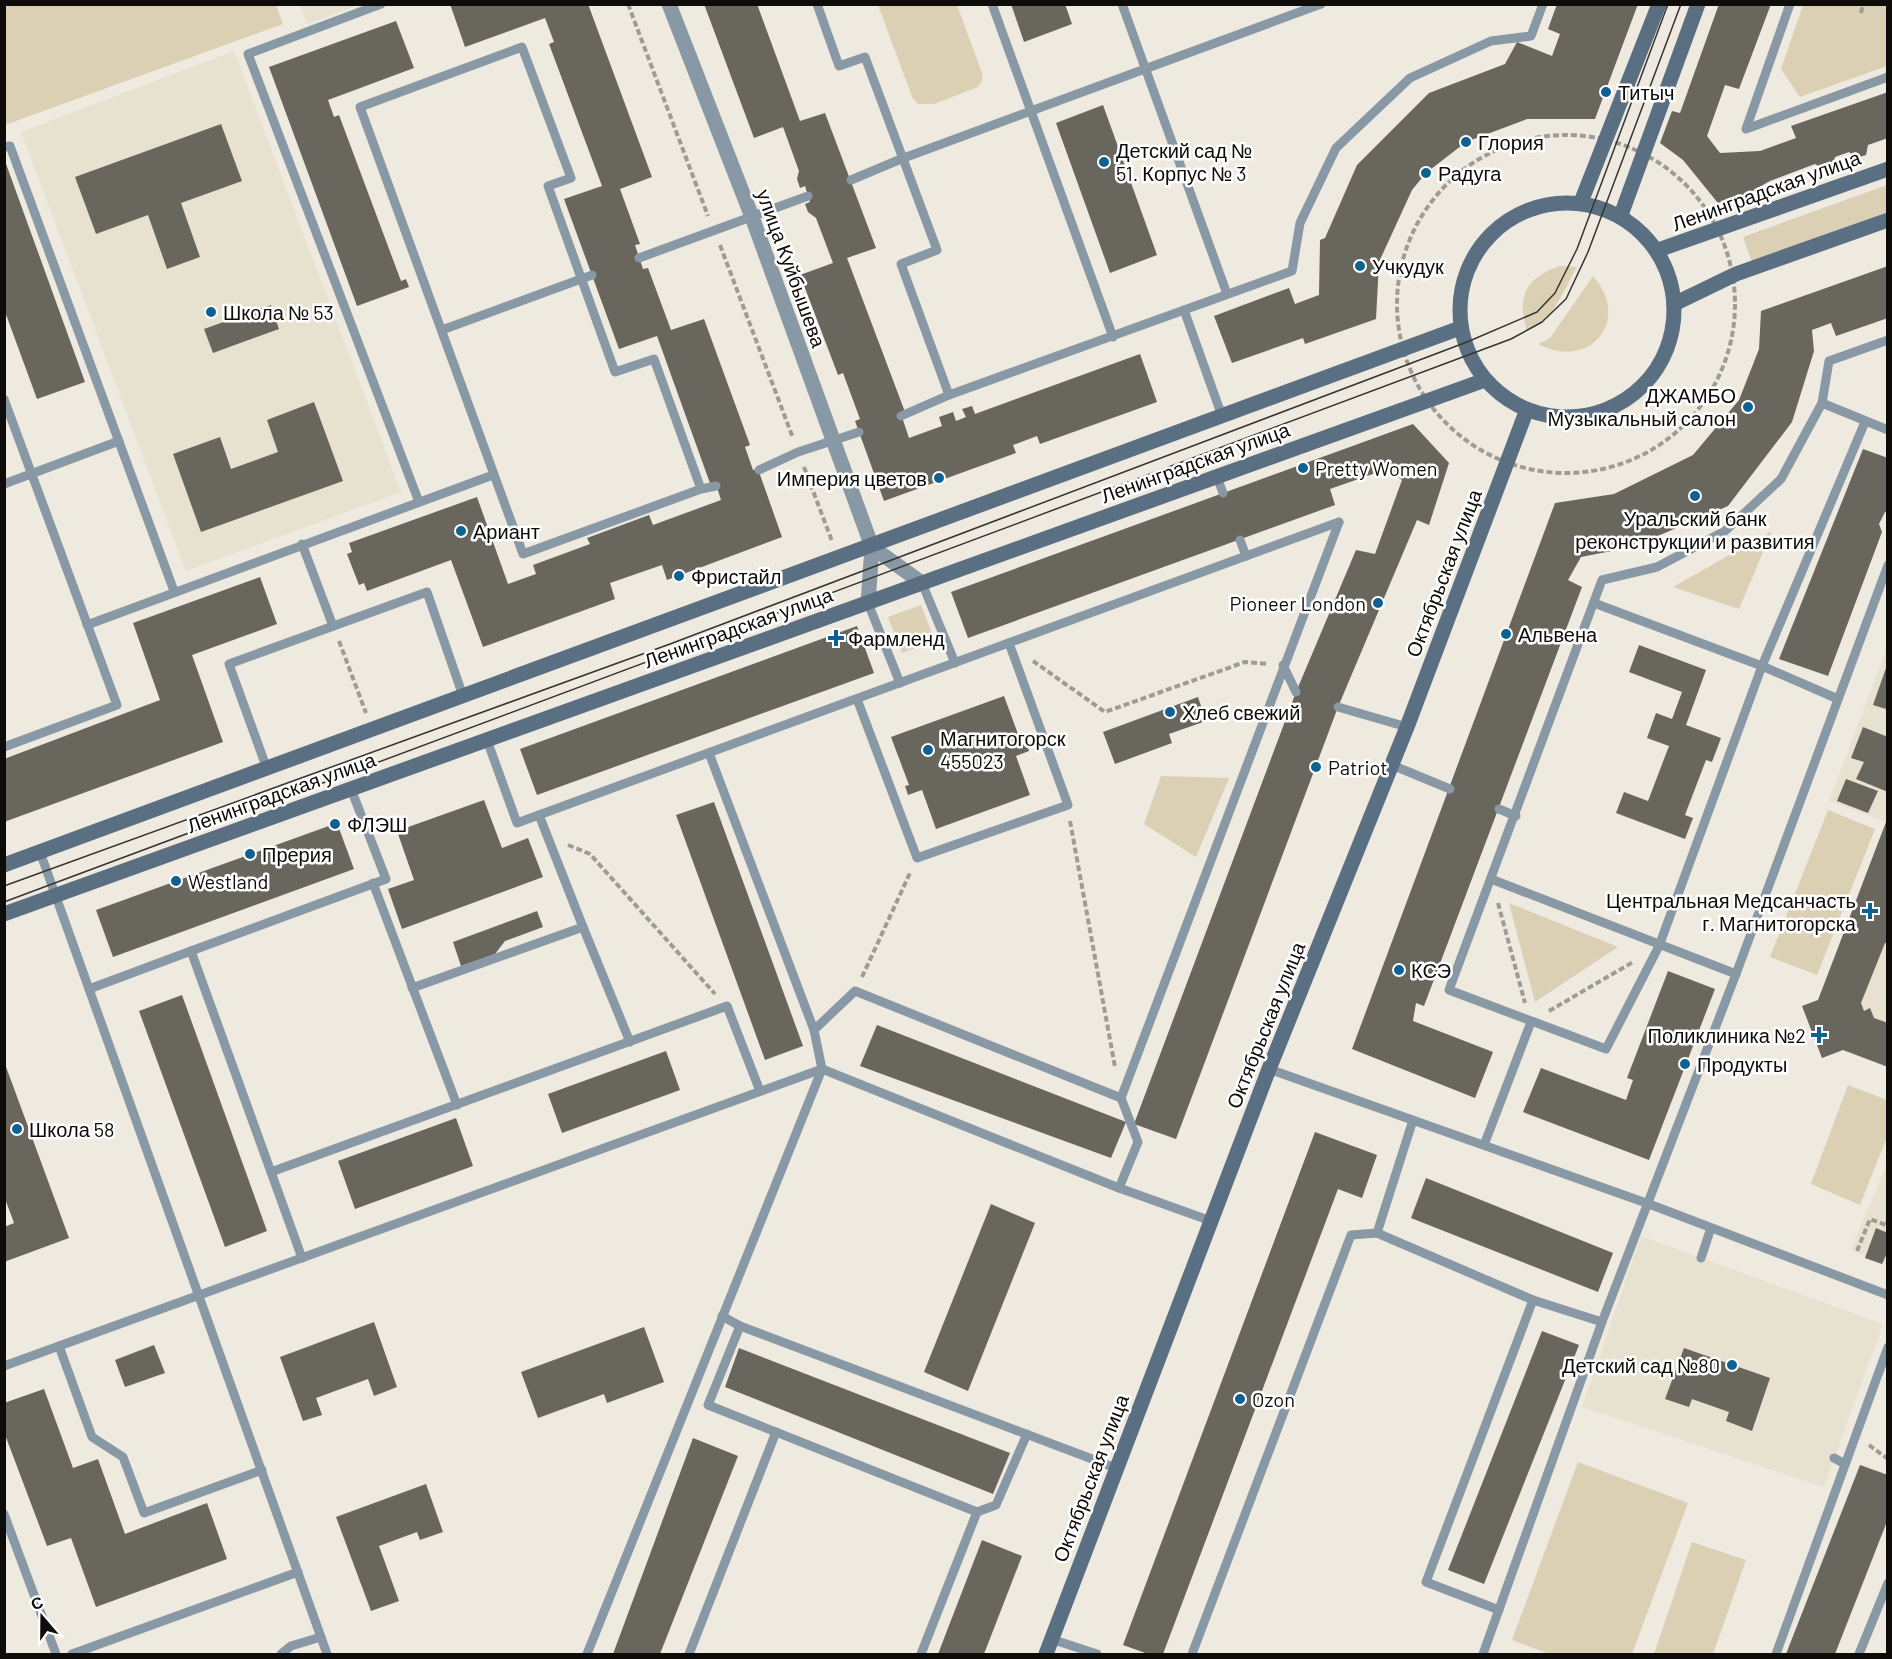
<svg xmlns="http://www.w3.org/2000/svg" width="1892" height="1659" viewBox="0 0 1892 1659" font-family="Barlow,sans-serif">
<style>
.built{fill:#e7e1cf}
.green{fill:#dbd0b4}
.building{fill:#69665d}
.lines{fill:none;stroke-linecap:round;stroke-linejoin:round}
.path{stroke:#a09c95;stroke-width:4;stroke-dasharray:6 3;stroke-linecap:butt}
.lane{stroke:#8898a4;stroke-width:9}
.street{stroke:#8898a4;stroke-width:15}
.secondary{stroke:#5a7082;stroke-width:15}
.tram{stroke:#363430;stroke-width:1.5}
.poi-dot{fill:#0d6293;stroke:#fff;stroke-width:2}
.labels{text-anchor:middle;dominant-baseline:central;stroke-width:5;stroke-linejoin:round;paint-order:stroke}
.poi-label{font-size:20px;fill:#0e0c09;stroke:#fff;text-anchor:start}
.street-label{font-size:20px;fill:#0e0c09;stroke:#fff}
</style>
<rect width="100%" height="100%" fill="#eeeae0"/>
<g class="built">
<path d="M300 5H358L307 24Z"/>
<path d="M234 51 401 492 186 571 21 132Z"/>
<path d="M1887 648V1067L1843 1050 1822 1058 1802 1006 1818 1000 1886 822 1829 801Z"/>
<path d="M1887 1164V1264H1882L1851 1249Z"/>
<path d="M1641 1236 1883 1324 1824 1487 1582 1407Z"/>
</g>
<g class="green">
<path d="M5 4 276 5 283 24 5 125Z"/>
<path d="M878 5H957L982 73V80L978 87 934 104H918L913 99Z"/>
<path d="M1803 5H1887V66L1800 97 1781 69Z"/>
<path d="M1887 185V212L1752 262 1743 237Z"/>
<path d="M1560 266 1577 267C1564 289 1552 323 1527 331 1516 297 1526 277 1560 266Z"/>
<path d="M1593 276C1632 321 1590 371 1538 344L1550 338Z"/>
<path d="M1772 531 1739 609 1673 587Z"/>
<path d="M921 605 935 641 902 653 888 617Z"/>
<path d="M1161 776 1229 778 1196 857 1144 824Z"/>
<path d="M1828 810 1875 829 1817 975 1770 957Z"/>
<path d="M1509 903 1618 947 1535 1002Z"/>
<path d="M1848 1085 1887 1100V1137L1860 1205 1811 1184Z"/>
<path d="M1578 1462 1688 1503 1632 1654H1550L1512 1640Z"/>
<path d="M1692 1542 1746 1560 1713 1654H1654Z"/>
</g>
<g class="building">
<path d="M450 4H588L652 177 620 189 640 244 635 245 643 269 648 268 671 330 704 319 750 445 745 447 753 470 758 469 782 537 667 580 662 565 610 583 615 599 483 647 451 560 367 591 364 583 359 585 347 554 352 552 349 543 477 497 508 584 536 574 533 565 590 544 587 538 649 515 653 525 721 500 716 484 711 486 657 336 619 349 564 199 602 186 549 44 554 42 545 18 465 47Z"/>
<path d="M704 4H757L800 121 825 113 876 248 847 258 905 412 901 414 909 438 942 426 939 417 953 412 956 421 966 417 962 409 972 406 975 414 1140 354 1157 402 1040 444 1037 436 1013 445 1016 453 884 501 855 421 860 419 843 373 838 375 800 275 833 263 816 218 808 212 805 204 810 202 805 186 800 188 797 179 799 171 783 127 754 138Z"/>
<path d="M1011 4H1065L1072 24 1024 42Z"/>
<path d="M1557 4H1638L1595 119H1527L1466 142 1426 173 1412 190 1379 262 1376 319 1305 344 1303 338 1232 363 1214 316 1289 288 1295 304 1319 295 1320 240 1325 238 1357 165 1429 93 1505 64 1517 42 1552 56 1560 34 1548 29Z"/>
<path d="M1719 4H1771L1739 89 1725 85 1707 136 1720 153 1760 151 1796 138 1791 126 1888 92V138L1868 145 1866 155 1856 158 1849 152 1835 157 1832 167 1824 170 1815 164 1770 181 1722 208 1683 160 1660 143 1672 111 1680 113Z"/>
<path d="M396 21 414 68 328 100 334 117 339 115 401 281 406 279 409 287 357 306 269 67Z"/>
<path d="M1103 105 1157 255 1110 273 1056 123Z"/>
<path d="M221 124 242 181 181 203 200 257 167 269 148 215 96 234 75 177Z"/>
<path d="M5 161 85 382 37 399 4 309Z"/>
<path d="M1888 266V318L1836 336 1831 323 1812 330 1814 351 1792 422 1728 506 1632 547 1581 557 1568 580 1582 587 1424 1006 1416 1003 1413 1021 1493 1052 1475 1098 1352 1049 1555 503 1614 494 1693 455 1739 400 1759 349 1761 311Z"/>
<path d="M271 305 279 329 213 353 204 329Z"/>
<path d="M314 402 343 481 201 532 173 454 220 437 231 469 278 452 267 420Z"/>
<path d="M1413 424 1449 463 1429 525 1417 520 1338 707 1176 1139 1134 1124 1296 692 1356 550 1375 554 1402 480 1387 469 1330 489 1335 505 968 638 951 592Z"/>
<path d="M1863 449 1888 458V513L1885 512 1879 524 1882 532 1828 676 1779 659Z"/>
<path d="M260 577 277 624 192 655 223 742 4 822V759L160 700 133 623Z"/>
<path d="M857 626 874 673 537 795 520 749Z"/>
<path d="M1639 645 1706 670 1686 725 1721 738 1712 762 1706 760 1685 815 1693 818 1685 839 1616 813 1624 792 1648 801 1669 746 1647 738 1656 713 1672 719 1682 692 1629 672Z"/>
<path d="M1887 665 1888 704 1886 709 1873 705Z"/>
<path d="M1004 696 1022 745 1027 743 1029 751 1016 756 1030 795 936 829 922 790 908 795 905 786 909 785 891 737Z"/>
<path d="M1198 697 1206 721 1169 734 1172 743 1115 764 1103 732Z"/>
<path d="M1863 727 1888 737V792L1856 779 1864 762 1851 758Z"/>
<path d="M1846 779 1878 791 1868 813 1837 801Z"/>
<path d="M484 800 502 848 528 838 543 877 402 929 388 889 414 880 397 831Z"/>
<path d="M714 802 803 1046 765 1060 676 815Z"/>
<path d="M1886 822 1888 943H1885L1861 1003 1864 1011 1870 1008 1874 1018 1888 1023V1067L1843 1050 1822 1058 1802 1006 1818 1000Z"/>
<path d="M337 823 354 869 113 957 96 910Z"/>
<path d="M537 911 543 927 505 941 495 954 461 966 453 942Z"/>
<path d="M1668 971 1715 989 1649 1160 1523 1112 1541 1068 1626 1100 1633 1080 1627 1078Z"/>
<path d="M182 995 267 1231 225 1247 139 1011Z"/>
<path d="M877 1025 1126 1122 1111 1158 860 1066Z"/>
<path d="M666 1051 680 1090 562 1133 548 1094Z"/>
<path d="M5 1064 69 1238 4 1262V1227L14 1223 4 1196Z"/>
<path d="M456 1118 473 1166 355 1209 338 1161Z"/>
<path d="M1315 1132 1377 1155 1362 1198 1338 1189 1163 1654H1148L1123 1645Z"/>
<path d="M1426 1178 1613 1253 1598 1292 1411 1218Z"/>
<path d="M991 1204 1035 1223 968 1391 924 1372Z"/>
<path d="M1876 1228 1888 1233V1251L1882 1264 1865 1258Z"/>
<path d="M374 1322 397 1387 374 1396 368 1379 316 1398 322 1415 303 1421 280 1357Z"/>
<path d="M644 1327 664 1382 607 1403 604 1394 538 1418 521 1372Z"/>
<path d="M1542 1331 1579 1345 1484 1584 1448 1570Z"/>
<path d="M154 1345 165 1373 125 1387 115 1360Z"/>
<path d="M739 1348 1010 1453 993 1494 725 1387Z"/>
<path d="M1684 1348 1770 1378 1752 1431 1726 1421 1729 1412 1692 1399 1689 1407 1665 1399Z"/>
<path d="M44 1389 73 1468 98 1459 125 1534 207 1503 227 1559 96 1607 71 1538 47 1546 4 1432V1403Z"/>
<path d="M693 1438 738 1456 660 1654H613Z"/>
<path d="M1860 1465 1888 1475V1519L1835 1654H1786Z"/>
<path d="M426 1484 443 1532 420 1540 417 1532 379 1546 399 1601 371 1611 336 1517Z"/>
<path d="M982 1540 1022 1556 984 1654H938Z"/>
</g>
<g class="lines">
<g class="path">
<path d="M628 4 708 216"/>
<path d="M1861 13 1863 4"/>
<circle cx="1566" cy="304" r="169"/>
<path d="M720 245 793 438"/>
<path d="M804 467 832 541"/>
<path d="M339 641 366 713"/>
<path d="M1033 661 1105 712 1245 662 1268 664"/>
<path d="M1070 821 1115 1067"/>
<path d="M568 845 590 854 715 994"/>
<path d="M1498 903 1525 1003"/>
<path d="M862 977 910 873"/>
<path d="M1549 1011 1633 962"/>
<path d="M1857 1251 1870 1219 1886 1225 1888 1220"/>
<path d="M1869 1445 1888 1459"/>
</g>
<g class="lane">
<path d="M381 4 248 54 419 502"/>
<path d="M817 4 839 66 865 57 937 250 901 264 949 395"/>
<path d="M992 4 1113 337"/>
<path d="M1122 4 1227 294"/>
<path d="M1790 4 1746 129 1888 77"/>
<path d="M4 147 10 146 174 591"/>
<path d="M851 180 901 159 1321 4"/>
<path d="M639 258 808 196"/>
<path d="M1184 310 1222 416"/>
<path d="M442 330 592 275"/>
<path d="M1888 340 1829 361 1822 403 1888 430"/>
<path d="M4 399 117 705 4 747"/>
<path d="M1822 403 1781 479 1725 531 1657 567 1602 580 1449 990 1606 1049 1659 946 1762 666 1865 422"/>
<path d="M901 416 949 395 1292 271 1300 223 1336 148 1410 78 1491 41 1531 36 1543 4"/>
<path d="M759 470 798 452 859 432"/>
<path d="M1217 477 1223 493"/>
<path d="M4 484 119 441"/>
<path d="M701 489 654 359 615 372 548 186 571 178 522 47 360 107 523 554 701 489 716 486"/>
<path d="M1240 540 1246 556"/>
<path d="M302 544 333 626"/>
<path d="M922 583 955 663"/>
<path d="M868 603 900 683"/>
<path d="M1594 603 1762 666 1838 699"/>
<path d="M87 625 493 475"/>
<path d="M1283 665 1296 692"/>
<path d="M857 699 917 858 1068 805 1009 643"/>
<path d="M1338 707 1407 727"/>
<path d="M487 740 517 823 1339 522"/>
<path d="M709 753 814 1030 855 991 1121 1098"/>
<path d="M1392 765 1450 789"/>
<path d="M267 769 229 664 427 592 463 696"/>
<path d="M351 789 386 879 191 951 271 1172 727 1006 760 1091"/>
<path d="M1499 809 1516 816"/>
<path d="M40 852 327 1654"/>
<path d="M1491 879 1736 974"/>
<path d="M373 883 457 1105"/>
<path d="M583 927 630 1042"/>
<path d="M412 988 583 927 539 815"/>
<path d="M89 989 191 951"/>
<path d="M1269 1069 1649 1204 1888 1295"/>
<path d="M1484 1145 1531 1022"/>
<path d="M271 1172 302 1258"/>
<path d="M1119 1188 1138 1142 1121 1098 1339 522"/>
<path d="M1377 1233 1533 1300 1602 1322"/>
<path d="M1701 1258 1711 1228"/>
<path d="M722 1316 740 1326 1116 1468"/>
<path d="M740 1326 708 1405 977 1512 996 1505 1027 1434"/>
<path d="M59 1346 92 1437 123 1457 144 1513 262 1470"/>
<path d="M4 1366 822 1069 1119 1188 1211 1221"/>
<path d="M1834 1458 1845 1464"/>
<path d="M4 1514 56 1654"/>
<path d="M1499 1610 1426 1582 1533 1300"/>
<path d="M1051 1639 1097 1654"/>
<path d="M72 1654 298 1572"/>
<path d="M281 1654 291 1646 321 1637"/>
<path d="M587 1654 822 1069 814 1030"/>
<path d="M689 1654 776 1432"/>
<path d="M921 1654 977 1512"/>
<path d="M1192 1654 1351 1235 1377 1233 1413 1120"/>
<path d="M1483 1654 1602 1322 1736 974 1888 565"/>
<path d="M1776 1654 1888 1347"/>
<path d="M1859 1654 1888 1583"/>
</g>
<g class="street">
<path d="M669 4 752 217 872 547 868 603"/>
<path d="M872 547 922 583"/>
</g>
<g class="secondary">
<path d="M1581 202 1659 4"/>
<circle cx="1567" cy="310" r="107"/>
<path d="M1621 215 1698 4"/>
<path d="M1658 250 1888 169"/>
<path d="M1674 304 1736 274 1888 220"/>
<path d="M4 865 1460 328"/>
<path d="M4 914 1485 380"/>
<path d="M1046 1654 1269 1069 1407 727 1526 412"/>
</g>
<g class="tram">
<path d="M4 886 670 644 1467 342 1537 312 1555 293 1577 249 1668 4"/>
<path d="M4 902 1511 339 1542 322 1566 299 1588 252 1681 4"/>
</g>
</g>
<g class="poi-dot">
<circle cx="1606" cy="92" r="6"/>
<circle cx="1466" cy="142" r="6"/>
<circle cx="1104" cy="162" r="6"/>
<circle cx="1426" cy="173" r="6"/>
<circle cx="1360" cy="266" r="6"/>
<circle cx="211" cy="312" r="6"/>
<circle cx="1748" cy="407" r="6"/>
<circle cx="1303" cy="468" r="6"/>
<circle cx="939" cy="478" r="6"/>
<circle cx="1695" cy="496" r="6"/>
<circle cx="461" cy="531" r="6"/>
<circle cx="679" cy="576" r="6"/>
<circle cx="1378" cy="603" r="6"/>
<circle cx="1506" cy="634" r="6"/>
<path d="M833 629h6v6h6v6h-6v6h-6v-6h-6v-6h6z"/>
<circle cx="1170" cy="712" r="6"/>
<circle cx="928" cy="750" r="6"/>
<circle cx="1316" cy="767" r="6"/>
<circle cx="335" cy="824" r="6"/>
<circle cx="250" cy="854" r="6"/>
<circle cx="176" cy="881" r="6"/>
<path d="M1867 902h6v6h6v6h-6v6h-6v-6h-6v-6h6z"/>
<circle cx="1399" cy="970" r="6"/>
<path d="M1816 1026h6v6h6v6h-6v6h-6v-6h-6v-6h6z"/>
<circle cx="1685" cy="1064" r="6"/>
<circle cx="17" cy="1129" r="6"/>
<circle cx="1732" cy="1365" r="6"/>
<circle cx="1240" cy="1399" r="6"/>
</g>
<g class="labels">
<g class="poi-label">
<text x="1618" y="92">Титыч</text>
<text x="1478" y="142">Глория</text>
<text x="1116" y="150">Детский сад №<tspan x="1116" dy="23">51. Корпус № 3</tspan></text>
<text x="1438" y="173">Радуга</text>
<text x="1372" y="266">Учкудук</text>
<text x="223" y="312">Школа № 53</text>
<text x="1736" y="395" text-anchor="end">ДЖАМБО<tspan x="1736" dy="23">Музыкальный салон</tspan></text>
<text x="1315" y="468">Pretty Women</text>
<text x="927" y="478" text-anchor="end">Империя цветов</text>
<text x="1695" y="518" text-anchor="middle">Уральский банк<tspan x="1695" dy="23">реконструкции и развития</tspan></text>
<text x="473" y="531">Ариант</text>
<text x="691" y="576">Фристайл</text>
<text x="1366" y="603" text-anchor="end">Pioneer London</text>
<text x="1518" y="634">Альвена</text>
<text x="848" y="638">Фармленд</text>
<text x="1182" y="712">Хлеб свежий</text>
<text x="940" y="738">Магнитогорск<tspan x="940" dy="23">455023</tspan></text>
<text x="1328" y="767">Patriot</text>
<text x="347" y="824">ФЛЭШ</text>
<text x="262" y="854">Прерия</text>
<text x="188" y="881">Westland</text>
<text x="1856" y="900" text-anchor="end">Центральная Медсанчасть<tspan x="1856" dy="23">г. Магнитогорска</tspan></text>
<text x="1411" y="970">КСЭ</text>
<text x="1806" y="1035" text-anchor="end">Поликлиника №2</text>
<text x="1697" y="1064">Продукты</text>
<text x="29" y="1129">Школа 58</text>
<text x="1720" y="1365" text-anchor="end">Детский сад №80</text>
<text x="1252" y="1399">Ozon</text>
</g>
<g class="street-label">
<text transform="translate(1766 190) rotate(-20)">Ленинградская улица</text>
<text transform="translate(792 268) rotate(70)">улица Куйбышева</text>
<text transform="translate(1195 462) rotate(-20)">Ленинградская улица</text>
<text transform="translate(1443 573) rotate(-69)">Октябрьская улица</text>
<text transform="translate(738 627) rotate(-20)">Ленинградская улица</text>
<text transform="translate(281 792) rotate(-20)">Ленинградская улица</text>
<text transform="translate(1265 1025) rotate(-68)">Октябрьская улица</text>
<text transform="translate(1090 1478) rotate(-69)">Октябрьская улица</text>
</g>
</g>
<rect width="1892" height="1659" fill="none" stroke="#0e0c09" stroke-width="12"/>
<g transform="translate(42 1617) rotate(340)" stroke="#ffffff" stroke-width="4.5" paint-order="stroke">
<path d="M0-4.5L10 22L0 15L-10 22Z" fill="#0e0c09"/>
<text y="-9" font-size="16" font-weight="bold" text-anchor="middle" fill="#0e0c09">С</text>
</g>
</svg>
